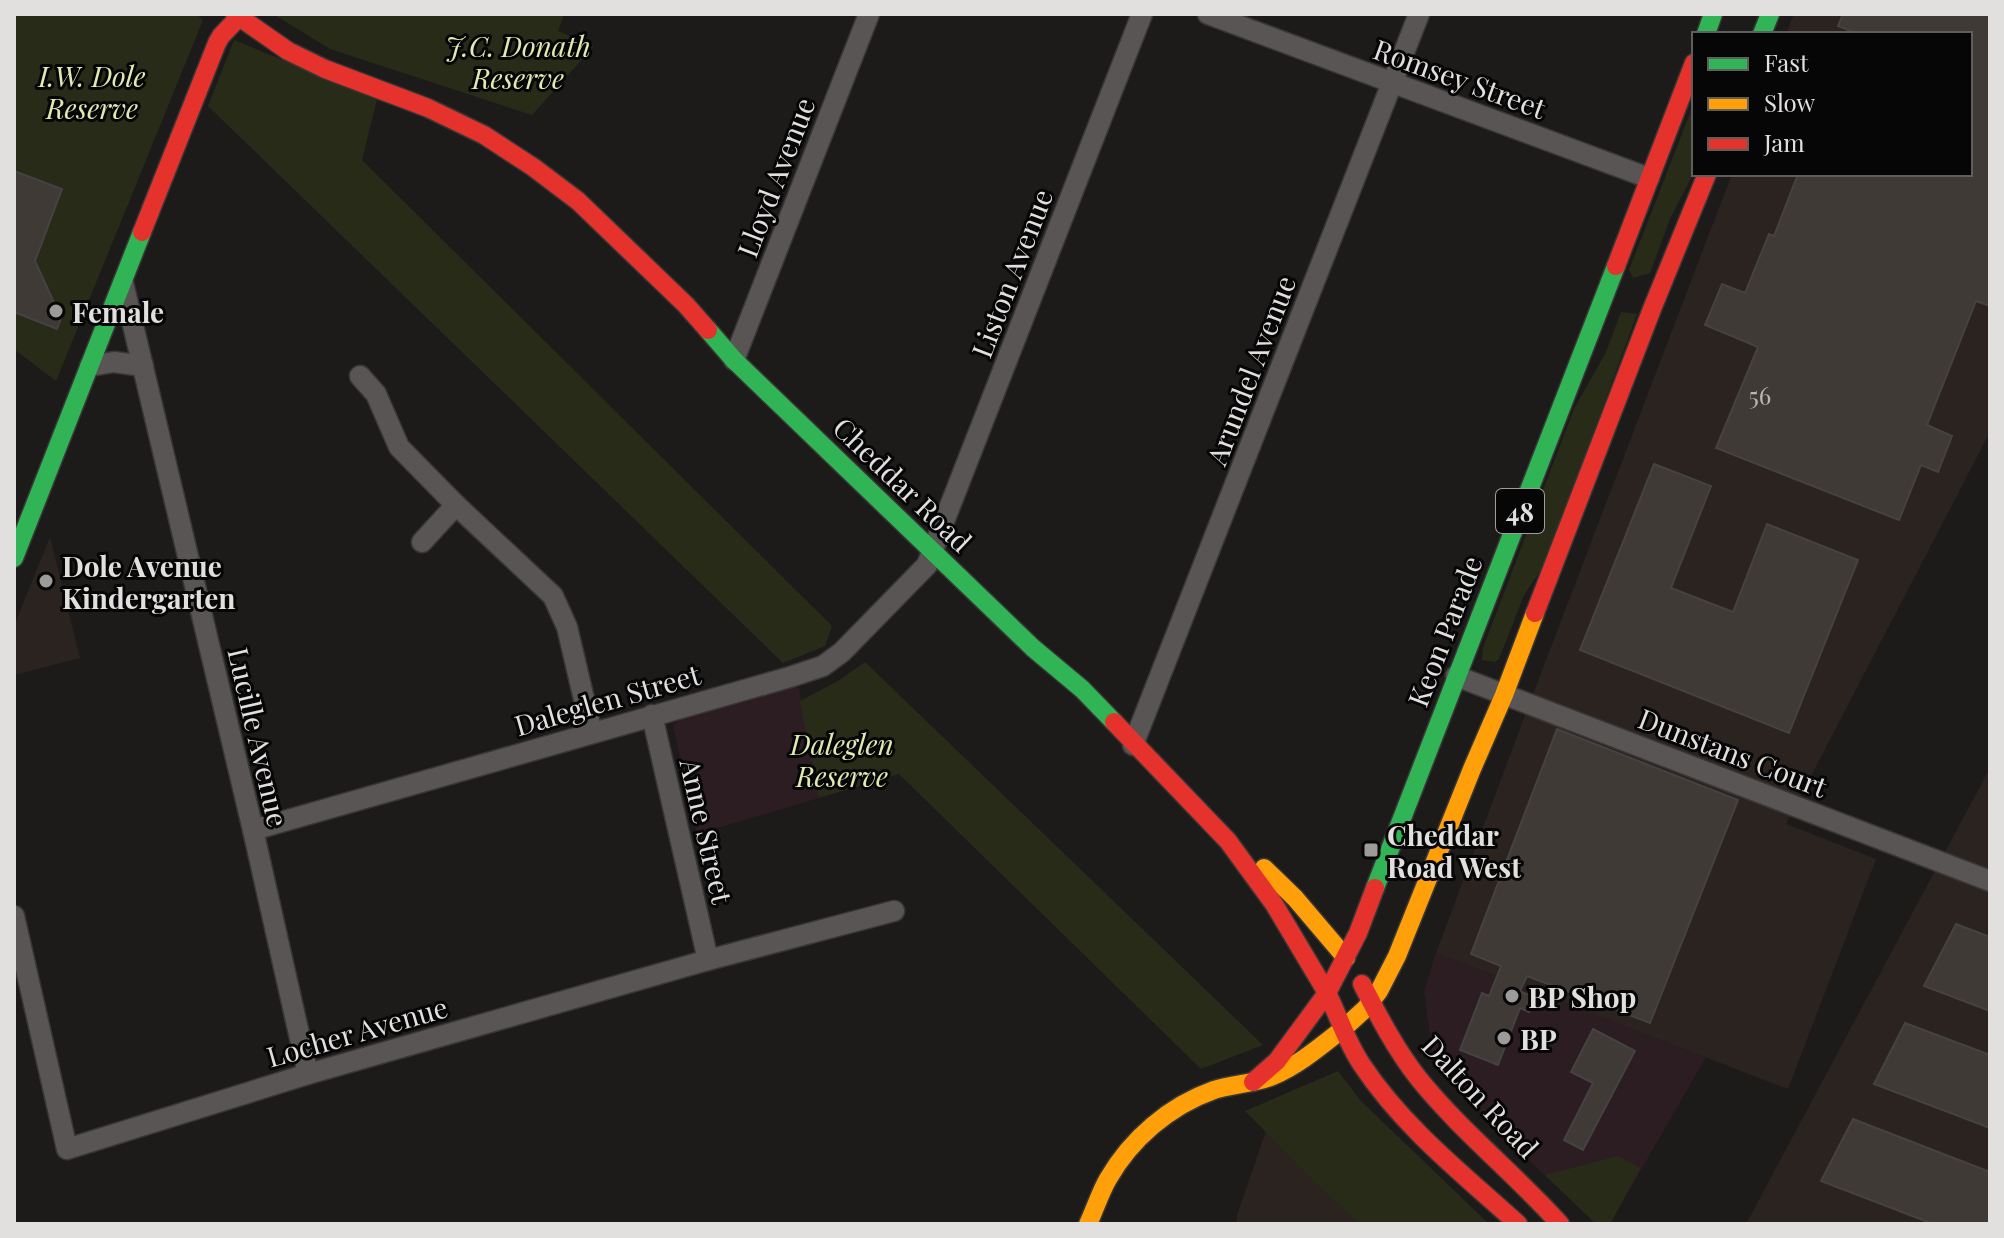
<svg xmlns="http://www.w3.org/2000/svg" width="2004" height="1238" viewBox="0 0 2004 1238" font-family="'Playfair Display',serif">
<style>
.commercial{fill:#2c1d23}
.built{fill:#2b231f}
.green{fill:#292b19}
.building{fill:#403a37;stroke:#444242;stroke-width:2}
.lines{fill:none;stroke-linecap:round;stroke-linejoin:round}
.street-casing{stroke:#383736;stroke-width:23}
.fast-casing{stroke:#383736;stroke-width:21}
.slow-casing{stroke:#383736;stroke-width:21}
.jam-casing{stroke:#383736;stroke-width:21}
.street{stroke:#5a5555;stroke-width:20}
.fast{stroke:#30b455;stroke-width:18}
.slow{stroke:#ff9f0a;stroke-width:18}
.jam{stroke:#e5322d;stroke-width:18}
.poi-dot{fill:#9d9b9a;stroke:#070606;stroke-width:3}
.labels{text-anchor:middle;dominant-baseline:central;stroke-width:6;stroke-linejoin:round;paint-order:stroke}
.number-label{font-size:24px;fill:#bab6b5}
.shield{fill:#070606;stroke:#a09f9e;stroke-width:2}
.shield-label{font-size:26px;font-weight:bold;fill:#e2e0df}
.park-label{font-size:28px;font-style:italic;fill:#e1ebb1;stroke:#070606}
.street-label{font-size:28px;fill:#e2e0df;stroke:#070606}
.poi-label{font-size:28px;font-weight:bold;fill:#e2e0df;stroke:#070606;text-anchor:start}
</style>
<rect width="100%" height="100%" fill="#1d1b1a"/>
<g class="commercial">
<path d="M785 688H799L819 798 697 834 673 726 686 715Z"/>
<path d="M1436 953 1706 1057 1610 1224H1596L1532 1163 1434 1065 1424 991Z"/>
</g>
<g class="built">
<path d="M1794 14H1990V432L1786 824 1876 859 1788 1089 1436 953 1522 723 1732 174H1970V34H1786Z"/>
<path d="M50 537 80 658 14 675V626Z"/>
<path d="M1990 768V1224H1746Z"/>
<path d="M1266 1131 1361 1224H1237V1215Z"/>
</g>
<g class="green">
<path d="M14 14H196L203 20 56 381 14 349Z"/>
<path d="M273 14H564L558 31 594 46 532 115 330 49Z"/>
<path d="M234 40 377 99 362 160 832 626 825 646 783 663 208 106Z"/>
<path d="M1694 103V172L1670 219 1650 273 1633 278 1629 270Z"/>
<path d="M1621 312 1637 314 1545 564 1524 595 1499 659 1495 662 1482 660 1483 648 1574 409 1606 352Z"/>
<path d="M865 662 1263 1045 1201 1069 899 774 819 798 800 701 838 681Z"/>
<path d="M1338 1071 1361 1101 1489 1224H1360L1314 1181 1245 1111Z"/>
<path d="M1618 1156 1640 1168 1610 1224H1596L1545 1175Z"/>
</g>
<g class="building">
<path d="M1843 14H1990V306L1976 301 1927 425 1952 436 1938 472 1921 465 1899 520 1716 448 1758 347 1705 325 1722 284 1745 293 1769 234 1774 236 1798 174H1970V34H1858L1838 26Z"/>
<path d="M14 171 62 189 35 261 61 318 57 329 14 312Z"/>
<path d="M1654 464 1711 486 1671 588 1733 612 1767 524 1858 560 1789 733 1580 650Z"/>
<path d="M1557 729 1738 800 1650 1023 1527 976 1520 991 1535 998 1529 1012 1520 1008 1498 1065 1460 1050 1482 993 1489 996 1501 966 1471 954Z"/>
<path d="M1956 924 1990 937V1011L1924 986Z"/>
<path d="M1905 1023 1990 1055V1128L1874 1084Z"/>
<path d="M1593 1029 1635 1051 1583 1150 1564 1140 1593 1083 1571 1072Z"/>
<path d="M1853 1119 1990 1172V1224H1933L1821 1181Z"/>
</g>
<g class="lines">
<defs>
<g id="street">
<path d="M1208 14 1649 178"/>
<path d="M123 283 253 830 308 1074"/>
<path d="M734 360 869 14"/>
<path d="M90 366 114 362 143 366"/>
<path d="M360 376 376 394 399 447 456 505 553 596 567 627 592 733"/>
<path d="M422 542 456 505"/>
<path d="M1456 676 1990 881"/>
<path d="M652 715 708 960"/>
<path d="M1133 745 1419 14"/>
<path d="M253 830 790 677 823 666 842 652 927 565 1142 14"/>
<path d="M14 916 67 1149 308 1074 708 960 894 911"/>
</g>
<g id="fast">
<path d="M1706 34 1713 14"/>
<path d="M1762 34 1770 14"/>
<path d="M708 330 734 360 1033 648 1082 689 1114 722"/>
<path d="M14 558 142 232"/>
<path d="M1375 888 1616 266"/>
</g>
<g id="slow">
<path d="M1264 868 1295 898 1346 958"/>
<path d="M1344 1028 1365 1009 1379 991 1397 956 1472 769 1504 695 1535 613"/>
<path d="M1088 1224C1095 1209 1100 1193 1108 1179 1131 1139 1169 1106 1214 1090 1233 1084 1254 1084 1273 1076 1299 1065 1322 1045 1344 1028"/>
</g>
<g id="jam">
<path d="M235 14 288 51 325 69 428 108 484 135 533 167 578 201 686 305 708 330"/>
<path d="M142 232 217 43 221 36 239 17"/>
<path d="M1616 266 1694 63"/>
<path d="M1535 613 1652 309 1707 174"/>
<path d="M1114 722 1228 841 1274 904 1327 993 1277 1061 1253 1082"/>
<path d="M1375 888 1358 933 1327 993C1339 1017 1347 1043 1362 1065 1403 1127 1464 1175 1518 1224"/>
<path d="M1362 984C1379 1017 1396 1050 1419 1079 1461 1131 1515 1174 1560 1224"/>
</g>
</defs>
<use href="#street" class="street-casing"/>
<use href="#fast" class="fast-casing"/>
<use href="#slow" class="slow-casing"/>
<use href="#jam" class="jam-casing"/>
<use href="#street" class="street"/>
<use href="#fast" class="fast"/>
<use href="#slow" class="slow"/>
<use href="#jam" class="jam"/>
</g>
<g class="poi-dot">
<circle cx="56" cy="311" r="8"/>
<circle cx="46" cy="581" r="8"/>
<rect x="1363" y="842" width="16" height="16" rx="4"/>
<circle cx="1512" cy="996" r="8"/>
<circle cx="1504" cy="1038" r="8"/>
</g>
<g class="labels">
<g class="number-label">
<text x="1760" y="395">56</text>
</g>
<rect class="shield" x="1496" y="489" width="48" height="44" rx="6"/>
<g class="shield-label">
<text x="1520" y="511">48</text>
</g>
<g class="park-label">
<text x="518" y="45">J.C. Donath<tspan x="518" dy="32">Reserve</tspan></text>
<text x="92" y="75">I.W. Dole<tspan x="92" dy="32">Reserve</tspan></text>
<text x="842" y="743">Daleglen<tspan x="842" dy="32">Reserve</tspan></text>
</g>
<g class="street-label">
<text transform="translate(1460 78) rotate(20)">Romsey Street</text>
<text transform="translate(775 177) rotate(-69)">Lloyd Avenue</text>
<text transform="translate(1011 273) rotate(-69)">Liston Avenue</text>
<text transform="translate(1250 370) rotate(-69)">Arundel Avenue</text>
<text transform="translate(903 484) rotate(44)">Cheddar Road</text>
<text transform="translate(1444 631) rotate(-69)">Keon Parade</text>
<text transform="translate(607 699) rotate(-16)">Daleglen Street</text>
<text transform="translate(259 737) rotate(77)">Lucille Avenue</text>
<text transform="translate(1733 752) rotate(21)">Dunstans Court</text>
<text transform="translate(707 831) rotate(77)">Anne Street</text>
<text transform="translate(357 1031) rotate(-16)">Locher Avenue</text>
<text transform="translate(1481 1096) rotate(47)">Dalton Road</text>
</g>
<g class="poi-label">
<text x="72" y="311">Female</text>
<text x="62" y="565">Dole Avenue<tspan x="62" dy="32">Kindergarten</tspan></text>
<text x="1387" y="834">Cheddar<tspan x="1387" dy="32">Road West</tspan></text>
<text x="1528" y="996">BP Shop</text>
<text x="1520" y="1038">BP</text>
</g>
</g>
<rect width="2004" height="1238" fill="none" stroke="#e2e0df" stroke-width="32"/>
<rect x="1692" y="32" width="280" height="144" fill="#070606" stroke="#5f5d5d" stroke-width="2"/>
<rect x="1708" y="58" width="40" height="12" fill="#30b455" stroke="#5f5d5d" stroke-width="2"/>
<text x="1764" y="72" font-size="24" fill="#e2e0df">Fast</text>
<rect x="1708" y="98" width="40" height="12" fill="#ff9f0a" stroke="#5f5d5d" stroke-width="2"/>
<text x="1764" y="112" font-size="24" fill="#e2e0df">Slow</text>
<rect x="1708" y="138" width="40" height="12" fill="#e5322d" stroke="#5f5d5d" stroke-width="2"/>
<text x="1764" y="152" font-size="24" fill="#e2e0df">Jam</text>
</svg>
